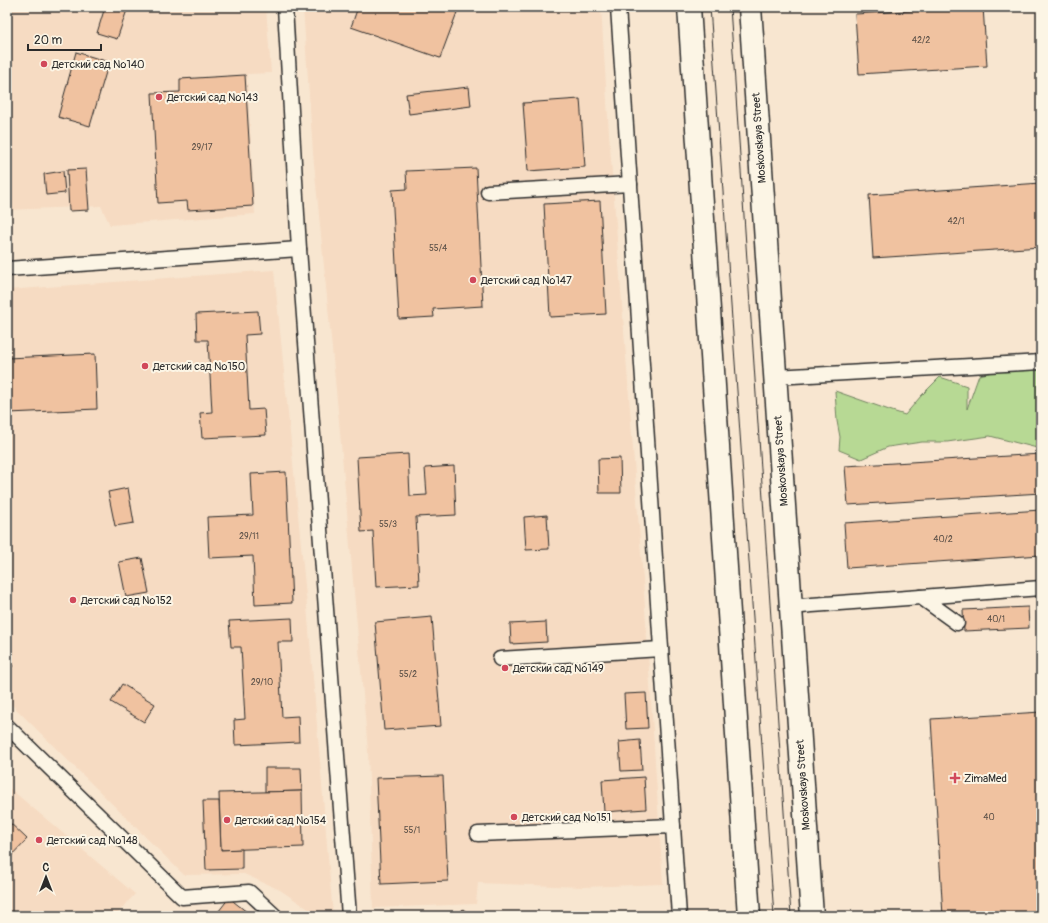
<svg xmlns="http://www.w3.org/2000/svg" width="1048" height="923" viewBox="0 0 1048 923" font-family="Pangolin,sans-serif">
<style>
.built{fill:#f6dbc2}
.green{fill:#b7d994;stroke:#718260}
.building{fill:#f0c2a0;stroke:#2b2b2b}
.lines{fill:none;stroke-linecap:round;stroke-linejoin:round}
.lane-casing{stroke:#2b2b2b;stroke-width:17}
.secondary-casing{stroke:#2b2b2b;stroke-width:25}
.lane{stroke:#fcf5e5;stroke-width:14}
.secondary{stroke:#fcf5e5;stroke-width:22}
.tram{stroke:#2b2b2b;stroke-width:1}
.poi-dot{fill:#d1495b;stroke:#fcf5e5;stroke-width:1.5}
.labels{text-anchor:middle;dominant-baseline:central;stroke-width:4;stroke-linejoin:round;paint-order:stroke}
.number-label{font-size:9px;fill:#5c5148}
.poi-label{font-size:11px;fill:#2b2b2b;stroke:#fcf5e5;text-anchor:start}
.street-label{font-size:11px;fill:#2b2b2b;stroke:#fcf5e5}
</style>
<rect width="100%" height="100%" fill="#f8e6d0"/>
<filter id="ink" filterUnits="userSpaceOnUse"><feTurbulence type="fractalNoise" baseFrequency=".025" numOctaves="2"/><feDisplacementMap in="SourceGraphic" scale="8" xChannelSelector="R" yChannelSelector="G"/><feConvolveMatrix kernelMatrix="1 2 1 2 8 2 1 2 1" color-interpolation-filters="sRGB"/></filter>
<g filter="url(#ink)">
<g class="built">
<path d="M7 7H266L271 73 247 74 255 214 110 225 101 206 7 210Z"/>
<path d="M303 7H601L609 133 644 593 663 884 583 887 478 883 476 904 373 908 368 751 339 421 313 153Z"/>
<path d="M274 270 307 606 333 916H319L280 890 244 874 184 875 7 700V687L10 682 7 679V290Z"/>
<path d="M7 786 135 894 115 916H7Z"/>
</g>
<path class="green" d="M1023 365 1041 366V449L990 436 947 442H922L888 447 861 459 839 450 840 437 837 421 835 391 892 411 905 415 921 396 940 377 967 386V409L979 375Z"/>
<g class="building">
<path d="M105 7H128L117 39 97 33Z"/>
<path d="M358 7H459L440 58 351 27Z"/>
<path d="M973 7H983L987 66 859 74 855 14Z"/>
<path d="M76 52 109 62 90 126 58 117Z"/>
<path d="M245 75 253 206 188 210 187 201 158 203 152 93 180 92V79Z"/>
<path d="M469 87 471 106 409 114 406 94Z"/>
<path d="M580 99 585 167 528 171 523 103Z"/>
<path d="M476 168 483 306 433 309 434 317 399 319 392 190 407 189 406 171Z"/>
<path d="M86 169 89 210 69 211 67 170Z"/>
<path d="M63 171 65 193 46 195 44 174Z"/>
<path d="M1041 183V247L873 258 869 195Z"/>
<path d="M600 201 606 314 550 317 544 204Z"/>
<path d="M258 311 260 334 245 335 249 410 264 409 266 435 202 438 200 413 212 412 208 340H197L196 314Z"/>
<path d="M95 354 97 409 9 413 7 358Z"/>
<path d="M408 454 410 496 427 495 425 468 454 466 456 515 416 517 419 585 376 587 373 531 361 532 357 457Z"/>
<path d="M1041 454V493L848 505 845 466Z"/>
<path d="M620 458 621 493H599L598 459Z"/>
<path d="M286 472 292 603 255 605 253 556 209 558 207 517 253 515 251 474Z"/>
<path d="M128 488 134 523 115 526 108 492Z"/>
<path d="M1041 510V555L847 568 844 523Z"/>
<path d="M547 515 549 549 526 550 524 517Z"/>
<path d="M142 558 149 593 126 597 119 562Z"/>
<path d="M1028 607 1029 628 964 631 963 610Z"/>
<path d="M432 617 441 726 384 730 375 622Z"/>
<path d="M292 618 293 642H278L282 717 298 716 299 742 235 745 234 720 245 719 241 647H231L229 621Z"/>
<path d="M546 622 547 642 511 644 510 624Z"/>
<path d="M7 660 13 666 7 672Z"/>
<path d="M122 684 155 704 144 722 111 702Z"/>
<path d="M646 693 648 728 626 729 624 694Z"/>
<path d="M1041 712V916H943L931 719Z"/>
<path d="M640 740 642 770 621 771 619 742Z"/>
<path d="M265 768H301L302 791 265 792Z"/>
<path d="M443 776 448 881 381 884 376 778Z"/>
<path d="M644 777 646 809 604 812 602 780Z"/>
<path d="M302 791 303 847 221 850 219 793Z"/>
<path d="M203 801H219L221 850 242 849V869L206 870Z"/>
<path d="M7 820 27 839 7 860Z"/>
<path d="M229 898 252 916H215Z"/>
<path d="M463 909 471 916H457Z"/>
</g>
<g class="lines">
<defs>
<g id="lane">
<path d="M285 7 299 249 349 916"/>
<path d="M618 7 679 916"/>
<path d="M488 192 630 184"/>
<path d="M7 269 299 249"/>
<path d="M775 377 1041 362"/>
<path d="M921 597 1041 588"/>
<path d="M791 607 812 605 921 597 957 623"/>
<path d="M500 659 661 649"/>
<path d="M7 726 182 897 249 892 275 916"/>
<path d="M478 834 673 826"/>
</g>
<g id="secondary">
<path d="M689 7 749 916"/>
<path d="M750 7 812 916"/>
</g>
</defs>
<use href="#lane" class="lane-casing"/>
<use href="#secondary" class="secondary-casing"/>
<use href="#lane" class="lane"/>
<use href="#secondary" class="secondary"/>
<g class="tram">
<path d="M710 7 774 916"/>
<path d="M730 7 791 916"/>
</g>
</g>
</g>
<g class="poi-dot">
<circle cx="44" cy="64" r="4"/>
<circle cx="159" cy="97" r="4"/>
<circle cx="473" cy="280" r="4"/>
<circle cx="145" cy="366" r="4"/>
<circle cx="73" cy="600" r="4"/>
<circle cx="505" cy="668" r="4"/>
<path d="M953 772h4v4h4v4h-4v4h-4v-4h-4v-4h4z"/>
<circle cx="514" cy="817" r="4"/>
<circle cx="227" cy="820" r="4"/>
<circle cx="39" cy="840" r="4"/>
</g>
<g class="labels">
<g class="number-label">
<text x="921" y="40">42/2</text>
<text x="202" y="147">29/17</text>
<text x="956" y="221">42/1</text>
<text x="438" y="248">55/4</text>
<text x="388" y="524">55/3</text>
<text x="249" y="536">29/11</text>
<text x="943" y="539">40/2</text>
<text x="996" y="619">40/1</text>
<text x="408" y="674">55/2</text>
<text x="262" y="682">29/10</text>
<text x="989" y="817">40</text>
<text x="412" y="830">55/1</text>
</g>
<g class="poi-label">
<text x="52" y="64">Детский сад №140</text>
<text x="167" y="97">Детский сад №143</text>
<text x="481" y="280">Детский сад №147</text>
<text x="153" y="366">Детский сад №150</text>
<text x="81" y="600">Детский сад №152</text>
<text x="513" y="668">Детский сад №149</text>
<text x="964" y="778">ZimaMed</text>
<text x="522" y="817">Детский сад №151</text>
<text x="235" y="820">Детский сад №154</text>
<text x="47" y="840">Детский сад №148</text>
</g>
<g class="street-label">
<text transform="translate(759 138) rotate(-94)">Moskovskaya Street</text>
<text transform="translate(781 461) rotate(-94)">Moskovskaya Street</text>
<text transform="translate(803 785) rotate(-94)">Moskovskaya Street</text>
</g>
</g>
<rect width="1048" height="923" fill="none" stroke="#fcf5e5" stroke-width="24"/>
<rect x="12" y="12" width="1024" height="899" fill="none" stroke="#2b2b2b" stroke-width="1.5" filter="url(#ink)"/>
<g transform="translate(46 877)" stroke="#fcf5e5" stroke-width="3" paint-order="stroke">
<path d="M0-3L7 15L0 10L-7 15Z" fill="#2b2b2b"/>
<text y="-6" font-size="11" font-weight="bold" text-anchor="middle" fill="#2b2b2b">С</text>
</g>
<path d="M28 44v6h73v-6" fill="none" stroke="#2b2b2b" stroke-width="2"/>
<text x="34" y="44" font-size="12" fill="#2b2b2b" stroke="#fcf5e5" stroke-width="3" paint-order="stroke">20 m</text>
</svg>
